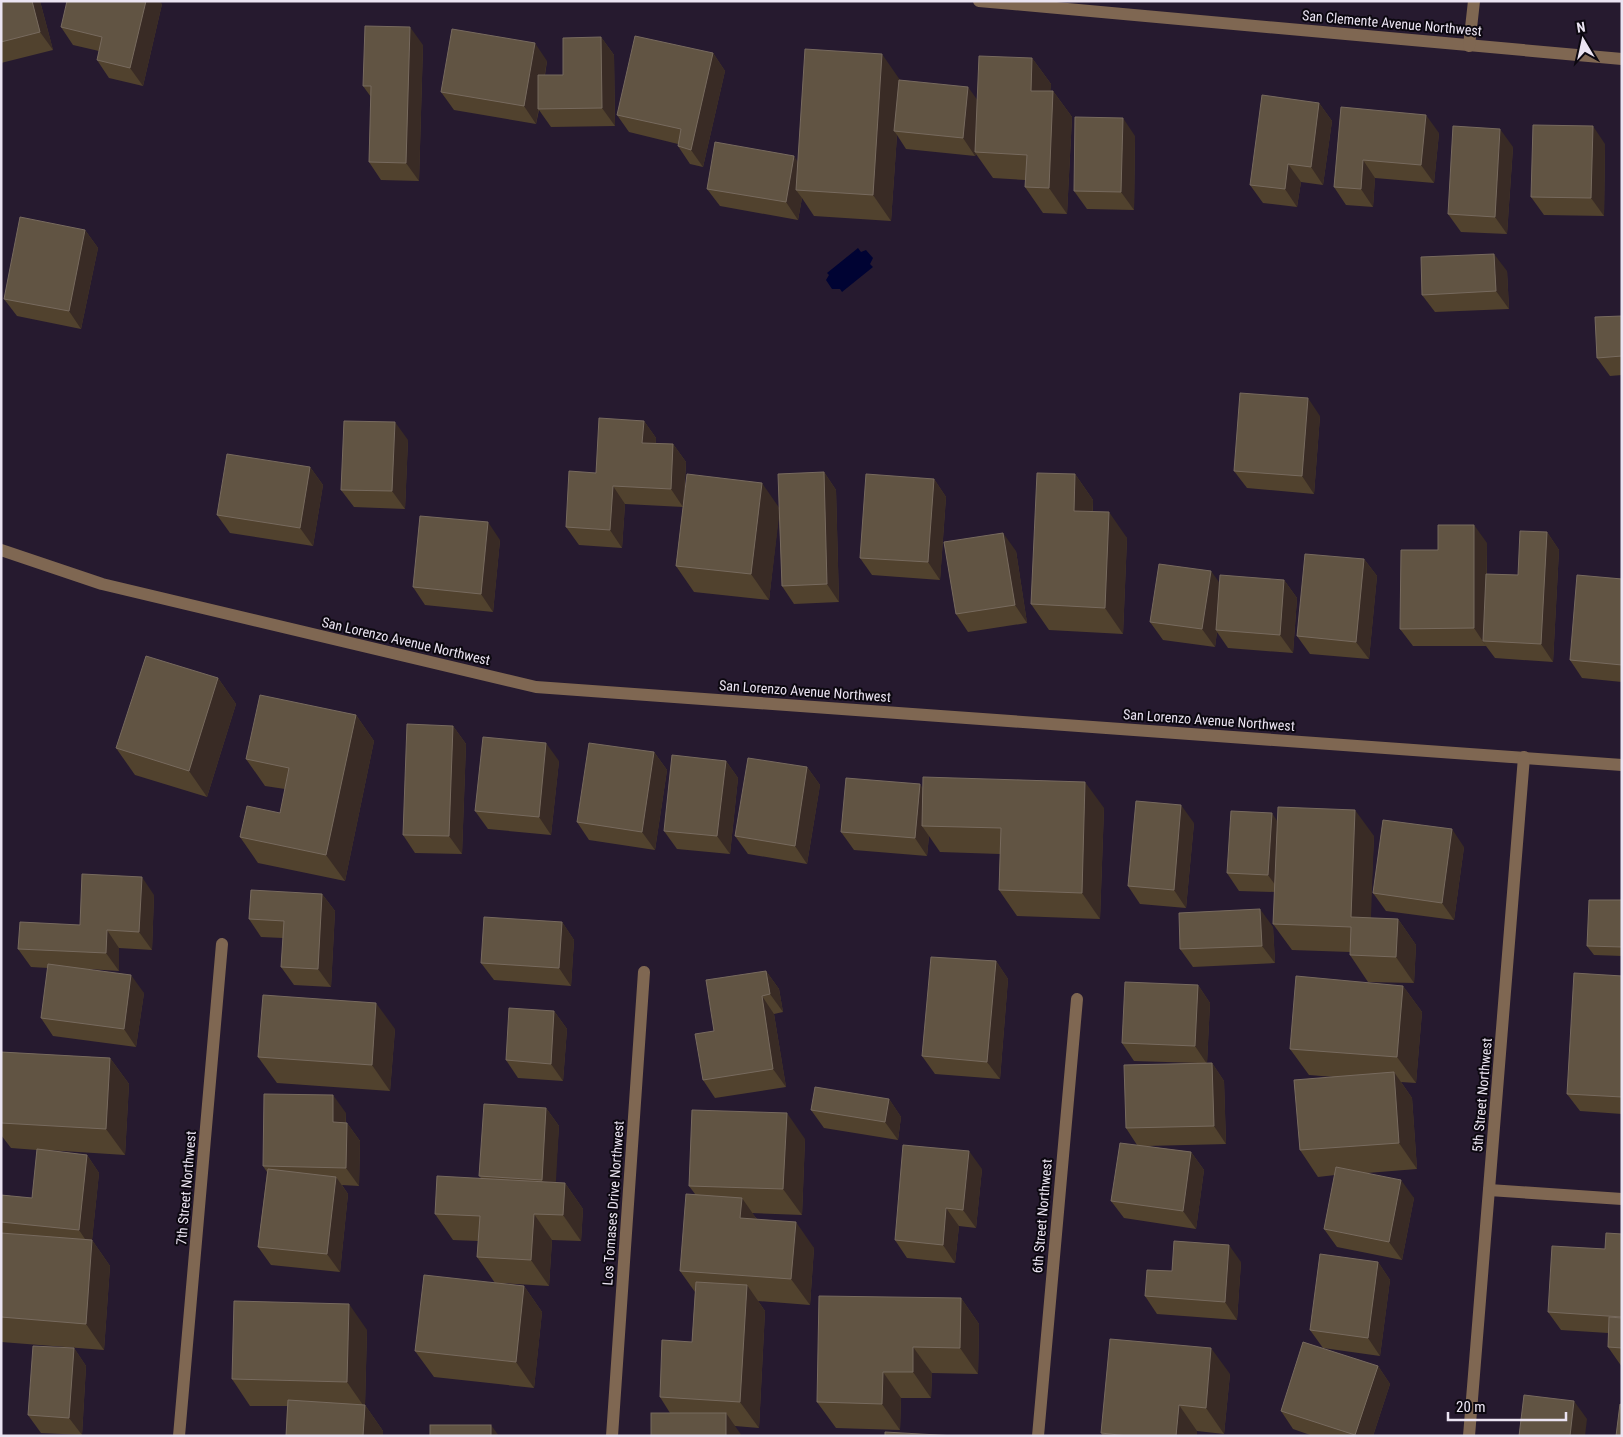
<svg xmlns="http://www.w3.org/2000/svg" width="1623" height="1437" viewBox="0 0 1623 1437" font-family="'Roboto Condensed',sans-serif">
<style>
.water{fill:#000333}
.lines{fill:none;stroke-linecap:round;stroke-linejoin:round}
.minor{stroke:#7f6752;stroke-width:12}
.wall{fill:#51422e}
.shaded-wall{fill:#392b25}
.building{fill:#615443;stroke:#776a5e}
.labels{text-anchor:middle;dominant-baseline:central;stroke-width:4;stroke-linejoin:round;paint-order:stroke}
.street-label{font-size:14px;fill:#ebe4f2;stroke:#0c0810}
</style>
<rect width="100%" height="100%" fill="#261a2f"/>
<path class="water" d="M858 248 861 252 866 250 873 258 870 264 873 267 842 292 840 289H832L826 280 829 275 827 273Z"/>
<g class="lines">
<g class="minor">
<path d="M979 1 1622 59"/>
<path d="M1469 46 1474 1"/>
<path d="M1 550 102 584 536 687 1622 765"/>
<path d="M1489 1190 1622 1199"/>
<path d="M179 1436 222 944"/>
<path d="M612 1436 644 972"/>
<path d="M1038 1436 1077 999"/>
<path d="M1469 1436 1524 757"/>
</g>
</g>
<g class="wall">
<path d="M1 1H40L53 50 1 63Z"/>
<path d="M162 4 143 86 109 78 97 60 99 51 73 45 61 27Z"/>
<path d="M601 37 614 55 615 126 551 127 539 110 536 124 454 110 441 92 547 61 545 75H563Z"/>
<path d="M423 45 419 181 381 180 369 162 371 97 363 86Z"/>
<path d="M713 53 725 71 703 167 690 164 678 146V144L629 132 617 115Z"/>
<path d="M1032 58 1051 84 1050 91H1053L1072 117 1067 214 1043 213 1025 187V180L993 178 976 154 975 156 906 149 897 135 891 221 814 216 802 198 798 220 720 206 707 189 798 162 900 80 977 100Z"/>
<path d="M1319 103 1332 121 1323 185 1301 182 1297 207 1263 203 1250 185Z"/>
<path d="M1341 107 1439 133 1434 183 1375 178 1373 207 1346 205 1334 187Z"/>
<path d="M1135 136 1134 210 1087 209 1074 191Z"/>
<path d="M1605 144 1604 216 1544 215 1531 197Z"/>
<path d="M1513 147 1507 234 1461 232 1448 214Z"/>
<path d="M85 230 98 248 81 329 17 316 4 299Z"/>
<path d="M1507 271 1509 309 1435 312 1422 295Z"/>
<path d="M1622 316V375L1610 376 1597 358Z"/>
<path d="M1320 416 1314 494 1247 488 1234 471Z"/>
<path d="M644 421 656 438V443L673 444 686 462 684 501 779 508 824 472 836 490 839 602 794 604 782 586 779 513 769 600 694 592 676 566 683 507 625 504 622 548 579 545 566 527 596 473Z"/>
<path d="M408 440 405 509 354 507 341 490Z"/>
<path d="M310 467 323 485 313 546 230 533 217 515Z"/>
<path d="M1075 474 1093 500V511L1127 538 1123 634 1049 630 1031 604Z"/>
<path d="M934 479 946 497 940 580 872 575 860 558Z"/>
<path d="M1547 532 1559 550 1553 662 1495 658 1486 646H1413L1400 629 1438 550 1487 543V574L1518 575Z"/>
<path d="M500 540 493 612 425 605 413 587Z"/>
<path d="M1016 551 1027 623 968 632 956 614Z"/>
<path d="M1364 559 1377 576 1369 659 1310 654 1297 636Z"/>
<path d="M1622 579V682L1582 678 1570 660Z"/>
<path d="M1284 580 1297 598 1293 653 1228 648 1217 632 1215 647 1163 640 1150 622 1220 583Z"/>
<path d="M218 678 236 704 207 797 135 775 116 748Z"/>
<path d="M356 715 374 741 345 881 258 863 240 837 280 813 285 789 265 786 246 759Z"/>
<path d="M453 726 466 744 462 854 415 853 403 835Z"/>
<path d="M654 752 667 770 655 850 589 840 577 822Z"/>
<path d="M559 761 551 835 488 829 475 811Z"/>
<path d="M726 761 738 778 730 854 677 849 664 831Z"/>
<path d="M807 767 820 785 807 864 748 854 735 836Z"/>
<path d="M923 789 1104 808 1100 919 1017 916 999 890 1000 854 940 852 929 836 927 856 854 850 841 832Z"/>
<path d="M1277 821 1374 836 1370 918 1398 919 1416 945 1414 983 1368 982 1350 955V952L1292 950 1273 924 1275 892 1239 891 1227 873Z"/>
<path d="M1194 823 1186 908 1140 904 1128 886Z"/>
<path d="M1464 847 1454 920 1386 911 1373 893Z"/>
<path d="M322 894 335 911 331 987 294 985 281 967 283 938 261 937 249 919Z"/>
<path d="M154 895 152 950 119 948V971L88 969 144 993 136 1047 53 1036 41 1018 48 968 31 967 18 949 80 925Z"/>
<path d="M1622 900V956L1594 955 1587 946Z"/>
<path d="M562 922 574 940 571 986 494 980 481 963Z"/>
<path d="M1273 927 1275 963 1193 967 1180 949Z"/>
<path d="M996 961 1008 979 1000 1079 935 1074 922 1056Z"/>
<path d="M766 971 779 989 783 1012 774 1014 786 1087 715 1098 703 1080Z"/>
<path d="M1622 976V1114L1580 1111 1567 1094Z"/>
<path d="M1198 985 1210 1003 1207 1063H1212L1224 1081 1226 1144 1146 1146 1191 1152 1204 1170 1196 1229 1124 1218 1111 1201 1137 1145 1126 1128 1197 1063 1134 1061 1122 1043Z"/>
<path d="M1403 986 1422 1012 1416 1083 1401 1082 1412 1098 1417 1169 1367 1173 1414 1198 1402 1260 1337 1247 1324 1229 1335 1175 1318 1177 1300 1150 1334 1077 1309 1075 1290 1049Z"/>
<path d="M554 1011 567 1029 563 1081 518 1078 506 1060Z"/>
<path d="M395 1029 390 1091 277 1083 258 1057Z"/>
<path d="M1 1052 110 1058 129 1084 125 1155 47 1150 87 1155 99 1173 92 1240 110 1266 104 1350 1 1342V1195L32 1198 37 1150 11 1148 1 1135Z"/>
<path d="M889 1099 901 1117 898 1140 824 1128 811 1110Z"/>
<path d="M546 1108 559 1126 555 1183H565L583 1209 581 1241 552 1240 549 1286 501 1283 524 1286 542 1312 534 1388 434 1377 415 1351 495 1283 477 1257 478 1241 453 1240 435 1214 481 1178 479 1176Z"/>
<path d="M346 1113V1123H347L360 1141 359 1186 342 1185 348 1194 340 1272 271 1265 258 1247 267 1172 263 1166Z"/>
<path d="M805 1139 802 1215 752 1213 757 1219 814 1248 810 1305 758 1301 765 1311 759 1428 735 1426 670 1413 660 1397 692 1342 695 1292 680 1271 695 1194 689 1186Z"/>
<path d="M982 1169 976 1228 959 1226 955 1263 907 1258 895 1240Z"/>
<path d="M1622 1234V1367L1608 1347V1333L1561 1330 1548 1312 1605 1249Z"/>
<path d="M1241 1262 1237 1320 1157 1314 1145 1296Z"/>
<path d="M1378 1262 1390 1280 1380 1356 1323 1348 1310 1330Z"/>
<path d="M961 1298 979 1324 978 1374 932 1373 931 1398H901L900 1430 836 1428 817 1402Z"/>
<path d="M367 1330 365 1405 383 1431V1436H286L287 1406H250L232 1379Z"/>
<path d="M74 1348 86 1366 82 1435 41 1433 28 1415Z"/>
<path d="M1378 1366 1390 1384 1373 1436H1313L1293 1429 1281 1411Z"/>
<path d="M1230 1374 1224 1434 1197 1431V1436H1103L1101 1433Z"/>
</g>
<g class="shaded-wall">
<path d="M32 1H40L53 50 40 32Z"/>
<path d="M146 1H160L162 4 143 86 130 68Z"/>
<path d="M410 27 423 45 419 181 406 163Z"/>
<path d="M601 37 614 55 615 126 602 108Z"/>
<path d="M535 43 547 61 536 124 524 106Z"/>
<path d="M713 53 725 71 703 167 691 150Z"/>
<path d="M882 54 900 80 894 131 897 135 891 221 873 195Z"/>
<path d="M1032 58 1051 84 1049 117 1031 91Z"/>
<path d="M968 87 981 105 975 152 976 154 975 156 963 138Z"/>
<path d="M1053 91 1072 117 1067 214 1049 188Z"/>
<path d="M1319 103 1332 121 1323 185 1311 167Z"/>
<path d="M1426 115 1439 133 1434 183 1421 165Z"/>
<path d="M1123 118 1135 136 1134 210 1121 192Z"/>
<path d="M1593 126 1605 144 1604 216 1591 198Z"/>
<path d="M1500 129 1513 147 1507 234 1495 217Z"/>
<path d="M794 156 806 174 796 190 802 198 798 220 786 202Z"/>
<path d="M1363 160 1375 178 1373 207 1361 189Z"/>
<path d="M1288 164 1301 182 1297 207 1285 189Z"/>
<path d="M85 230 98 248 81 329 69 311Z"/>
<path d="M1494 254 1507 271 1509 309 1496 291Z"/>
<path d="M1308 398 1320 416 1314 494 1302 476Z"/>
<path d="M644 421 656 438 655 460 642 443Z"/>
<path d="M395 422 408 440 405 509 392 491Z"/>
<path d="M673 444 686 462 683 507 671 489Z"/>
<path d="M310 467 323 485 313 546 300 528Z"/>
<path d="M824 472 836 490 839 602 827 584Z"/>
<path d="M1075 474 1093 500 1092 537 1074 511Z"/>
<path d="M934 479 946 497 940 580 928 562Z"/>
<path d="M762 483 780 509 769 600 751 574Z"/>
<path d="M613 486 625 504 622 548 610 530Z"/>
<path d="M1109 512 1127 538 1123 634 1105 608Z"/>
<path d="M488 522 500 540 493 612 481 594Z"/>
<path d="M1474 525 1487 543 1486 641H1483L1486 646 1474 628Z"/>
<path d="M1547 532 1559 550 1553 662 1541 644Z"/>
<path d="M1003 533 1016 551 1027 623 1015 605Z"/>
<path d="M1364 559 1377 576 1369 659 1356 642Z"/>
<path d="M1211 571 1224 589 1216 630 1217 632 1215 647 1202 629Z"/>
<path d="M1284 580 1297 598 1293 653 1280 635Z"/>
<path d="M218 678 236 704 207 797 189 771Z"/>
<path d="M356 715 374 741 345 881 326 855Z"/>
<path d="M453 726 466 744 462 854 449 836Z"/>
<path d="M546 743 559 761 551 835 539 817Z"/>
<path d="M654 752 667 770 655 850 642 832Z"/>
<path d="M726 761 738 778 730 854 717 836Z"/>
<path d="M807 767 820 785 807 864 795 846Z"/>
<path d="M1085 782 1104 808 1100 919 1082 893Z"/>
<path d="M920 784 932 802 922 826 929 836 927 856 915 838Z"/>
<path d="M1181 805 1194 823 1186 908 1174 890Z"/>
<path d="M1355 810 1374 836 1370 943 1351 917Z"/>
<path d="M1272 813 1284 831 1281 893 1268 875Z"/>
<path d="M1452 829 1464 847 1454 920 1442 903Z"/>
<path d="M142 877 154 895 152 950 139 932Z"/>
<path d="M322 894 335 911 331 987 318 969Z"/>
<path d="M1260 909 1273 927 1275 963 1262 946Z"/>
<path d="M1398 919 1416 945 1414 983 1396 957Z"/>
<path d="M562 922 574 940 571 986 559 968Z"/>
<path d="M107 930 119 948V971L106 953Z"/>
<path d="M996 961 1008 979 1000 1079 987 1062Z"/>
<path d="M766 971 779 989 783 1012 770 994Z"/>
<path d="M131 975 144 993 136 1047 124 1029Z"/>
<path d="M1198 985 1210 1003 1207 1064 1195 1046Z"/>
<path d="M1403 986 1422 1012 1416 1083 1397 1057Z"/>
<path d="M762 996 774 1014 786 1087 773 1069Z"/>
<path d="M376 1003 395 1029 390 1091 372 1065Z"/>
<path d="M554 1011 567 1029 563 1081 551 1064Z"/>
<path d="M110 1058 129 1084 125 1155 106 1129Z"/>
<path d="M1212 1063 1224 1081 1226 1144 1214 1126Z"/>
<path d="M1394 1072 1412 1098 1417 1169 1399 1143Z"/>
<path d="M333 1095 346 1113 345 1140 333 1122Z"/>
<path d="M889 1099 901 1117 898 1140 885 1122Z"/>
<path d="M546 1108 559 1126 555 1198 542 1180Z"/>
<path d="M787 1113 805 1139 802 1215 783 1189Z"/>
<path d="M347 1123 360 1141 359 1186 346 1168Z"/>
<path d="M969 1151 982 1169 976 1228 963 1210Z"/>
<path d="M1191 1152 1204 1170 1196 1229 1183 1211Z"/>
<path d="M87 1155 99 1173 92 1240 110 1266 104 1350 86 1324 91 1248 79 1230Z"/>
<path d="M336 1177 348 1194 340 1272 327 1254Z"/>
<path d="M1401 1180 1414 1198 1402 1260 1389 1242Z"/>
<path d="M565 1183 583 1209 581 1241 563 1215Z"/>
<path d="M742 1198 760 1224 740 1218Z"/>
<path d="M946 1208 959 1226 955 1263 943 1245Z"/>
<path d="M534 1214 552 1240 549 1286 531 1260Z"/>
<path d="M796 1222 814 1248 810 1305 791 1279Z"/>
<path d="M1229 1245 1241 1262 1237 1320 1225 1302Z"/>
<path d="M1378 1262 1390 1280 1380 1356 1368 1338Z"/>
<path d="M747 1285 765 1311 759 1428 740 1402Z"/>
<path d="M524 1286 542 1312 534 1388 516 1362Z"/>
<path d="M961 1298 979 1324 978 1374 960 1348Z"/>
<path d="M349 1304 367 1330 365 1405 383 1431V1436H363L365 1408 347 1382Z"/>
<path d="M913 1347 932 1373 931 1398 913 1372Z"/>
<path d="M74 1348 86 1366 82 1435 69 1418Z"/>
<path d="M1211 1348 1230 1374 1224 1434 1206 1408Z"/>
<path d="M1378 1366 1390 1384 1373 1436H1355Z"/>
<path d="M883 1372 901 1398 900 1430 882 1404Z"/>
<path d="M1574 1401 1587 1419 1585 1436H1570Z"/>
<path d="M1179 1405 1197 1431V1436H1176Z"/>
<path d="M726 1413 742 1436H726Z"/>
<path d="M491 1425 499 1436H491Z"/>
</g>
<g class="building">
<path d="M1 1H32L40 32 1 42Z"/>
<path d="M67 1H146L130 68 97 60 102 37 61 27Z"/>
<path d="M365 26 410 27 406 163 369 162 371 86H363Z"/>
<path d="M452 29 535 43 524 106 441 92Z"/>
<path d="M635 36 713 53 691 150 678 146 681 129 617 115Z"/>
<path d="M601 37 602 108 538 109V75H563V38Z"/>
<path d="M805 49 882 54 873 195 796 190Z"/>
<path d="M979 56 1032 58 1031 91H1053L1049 188 1025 187 1027 155 975 152Z"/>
<path d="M899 80 968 87 963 138 894 131Z"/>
<path d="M1262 95 1319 103 1311 167 1288 164 1285 189 1250 185Z"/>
<path d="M1341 107 1426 115 1421 165 1363 160 1361 189 1334 187Z"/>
<path d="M1075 117 1123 118 1121 192 1074 191Z"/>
<path d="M1533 125 1593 126 1591 198 1531 197Z"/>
<path d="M1453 126 1500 129 1495 217 1448 214Z"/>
<path d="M715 142 794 156 786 202 707 189Z"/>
<path d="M20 217 85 230 69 311 4 299Z"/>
<path d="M1494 254 1496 291 1422 295 1421 257Z"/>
<path d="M1622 316V356L1597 358 1595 317Z"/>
<path d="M1240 393 1308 398 1302 476 1234 471Z"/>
<path d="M599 418 644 421 642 443 673 444 671 489 613 486 610 530 566 527 569 471 596 473Z"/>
<path d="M344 421 395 422 392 491 341 490Z"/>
<path d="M227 454 310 467 300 528 217 515Z"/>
<path d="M824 472 827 584 782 586 778 474Z"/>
<path d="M1037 473 1075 474 1074 511 1109 512 1105 608 1031 604Z"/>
<path d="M687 474 762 483 751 574 676 566Z"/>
<path d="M866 474 934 479 928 562 860 558Z"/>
<path d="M420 516 488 522 481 594 413 587Z"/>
<path d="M1438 525H1474V628L1400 629 1401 550H1438Z"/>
<path d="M1520 531 1547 532 1541 644 1483 641 1486 574 1518 575Z"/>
<path d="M1003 533 1015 605 956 614 944 542Z"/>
<path d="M1305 554 1364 559 1356 642 1297 636Z"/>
<path d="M1159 564 1211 571 1202 629 1150 622Z"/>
<path d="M1220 575 1284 580 1280 635 1216 630Z"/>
<path d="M1577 575 1622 579V665L1570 660Z"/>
<path d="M146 656 218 678 189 771 116 748Z"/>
<path d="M260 695 356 715 326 855 240 837 247 806 280 813 289 768 246 759Z"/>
<path d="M407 724 453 726 449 836 403 835Z"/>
<path d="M483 737 546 743 539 817 475 811Z"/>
<path d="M589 743 654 752 642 832 577 822Z"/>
<path d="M672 755 726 761 717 836 664 831Z"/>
<path d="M748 758 807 767 795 846 735 836Z"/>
<path d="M923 777 1085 782 1082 893 999 890 1001 828 922 826Z"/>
<path d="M846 778 920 784 915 838 841 832Z"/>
<path d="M1136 801 1181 805 1174 890 1128 886Z"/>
<path d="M1278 807 1355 810 1351 917 1398 919 1396 957 1350 955 1351 927 1273 924Z"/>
<path d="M1231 811 1272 813 1268 875 1227 873Z"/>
<path d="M1383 820 1452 829 1442 903 1373 893Z"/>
<path d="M82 874 142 877 139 932 107 930 106 953 18 949 20 922 80 925Z"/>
<path d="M251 890 322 894 318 969 281 967 284 921 249 919Z"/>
<path d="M1589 900H1622V947L1587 946Z"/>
<path d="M1260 909 1262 946 1180 949 1179 913Z"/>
<path d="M484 917 562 922 559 968 481 963Z"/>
<path d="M931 957 996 961 987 1062 922 1056Z"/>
<path d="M48 964 131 975 124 1029 41 1018Z"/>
<path d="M766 971 770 994 762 996 773 1069 703 1080 695 1034 714 1031 706 980Z"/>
<path d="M1574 973 1622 976V1097L1567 1094Z"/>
<path d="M1296 976 1403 986 1397 1057 1290 1049Z"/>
<path d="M1125 982 1198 985 1195 1046 1122 1043Z"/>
<path d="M263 995 376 1003 372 1065 258 1057Z"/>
<path d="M509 1008 554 1011 551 1064 506 1060Z"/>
<path d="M1 1052 110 1058 106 1129 1 1123Z"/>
<path d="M1212 1063 1214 1126 1126 1128 1124 1065Z"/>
<path d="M1394 1072 1399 1143 1300 1150 1294 1080Z"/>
<path d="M815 1087 889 1099 885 1122 811 1110Z"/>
<path d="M264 1094 333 1095V1122L347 1123 346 1168 263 1166Z"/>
<path d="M484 1104 546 1108 542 1180 479 1176Z"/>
<path d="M692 1110 787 1113 783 1189 689 1186Z"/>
<path d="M1120 1143 1191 1152 1183 1211 1111 1201Z"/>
<path d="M903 1145 969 1151 963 1210 946 1208 943 1245 895 1240Z"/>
<path d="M37 1149 87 1155 79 1230 1 1222V1195L32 1198Z"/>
<path d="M1336 1167 1401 1180 1389 1242 1324 1229Z"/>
<path d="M268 1169 336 1177 327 1254 258 1247Z"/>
<path d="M437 1176 565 1183 563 1215 534 1214 531 1260 477 1257 480 1216 435 1214Z"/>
<path d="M686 1194 742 1198 740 1218 796 1222 791 1279 680 1271Z"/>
<path d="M1 1233 92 1240 86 1324 1 1317Z"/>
<path d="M1606 1233 1622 1234V1317L1548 1312 1552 1246 1605 1249Z"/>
<path d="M1174 1241 1229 1245 1225 1302 1145 1296 1147 1270 1172 1271Z"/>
<path d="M1320 1254 1378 1262 1368 1338 1310 1330Z"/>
<path d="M424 1275 524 1286 516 1362 415 1351Z"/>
<path d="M696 1282 747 1285 740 1402 660 1397 662 1340 692 1342Z"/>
<path d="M819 1296 961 1298 960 1348 913 1347V1372H883L882 1404 817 1402Z"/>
<path d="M234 1301 349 1304 347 1382 232 1379Z"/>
<path d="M1609 1317 1622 1318V1348L1608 1347Z"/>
<path d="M1110 1339 1211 1348 1206 1408 1179 1405 1176 1436H1128L1101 1433Z"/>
<path d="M1303 1342 1378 1366 1355 1435 1281 1411Z"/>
<path d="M33 1346 74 1348 69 1418 28 1415Z"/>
<path d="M1524 1395 1574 1401 1570 1436H1519Z"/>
<path d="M288 1400 365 1405 363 1436H286Z"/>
<path d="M1620 1404 1622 1405V1436H1616Z"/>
<rect x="651" y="1413" width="75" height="23"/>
<rect x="430" y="1425" width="61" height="11"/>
<path d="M885 1432 956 1436H885Z"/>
</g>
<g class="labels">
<g class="street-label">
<text transform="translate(1392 23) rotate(5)">San Clemente Avenue Northwest</text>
<text transform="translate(406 641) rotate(13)">San Lorenzo Avenue Northwest</text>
<text transform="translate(805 691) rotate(4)">San Lorenzo Avenue Northwest</text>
<text transform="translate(1209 720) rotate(4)">San Lorenzo Avenue Northwest</text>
<text transform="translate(1482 1095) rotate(-85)">5th Street Northwest</text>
<text transform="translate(186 1188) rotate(-85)">7th Street Northwest</text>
<text transform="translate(613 1203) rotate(-86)">Los Tomases Drive Northwest</text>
<text transform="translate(1042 1216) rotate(-85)">6th Street Northwest</text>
</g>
</g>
<rect width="1623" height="1437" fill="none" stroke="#ebe4f2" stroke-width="5"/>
<g transform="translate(1583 40) rotate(351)" stroke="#0c0810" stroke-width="4" paint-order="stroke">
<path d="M0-4L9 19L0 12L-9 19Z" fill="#ebe4f2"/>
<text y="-8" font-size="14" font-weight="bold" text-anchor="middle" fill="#ebe4f2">N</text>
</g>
<path d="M1448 1412v8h118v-8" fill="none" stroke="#ebe4f2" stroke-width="2.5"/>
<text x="1456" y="1412" font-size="15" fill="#ebe4f2" stroke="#0c0810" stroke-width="4" paint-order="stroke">20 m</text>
</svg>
